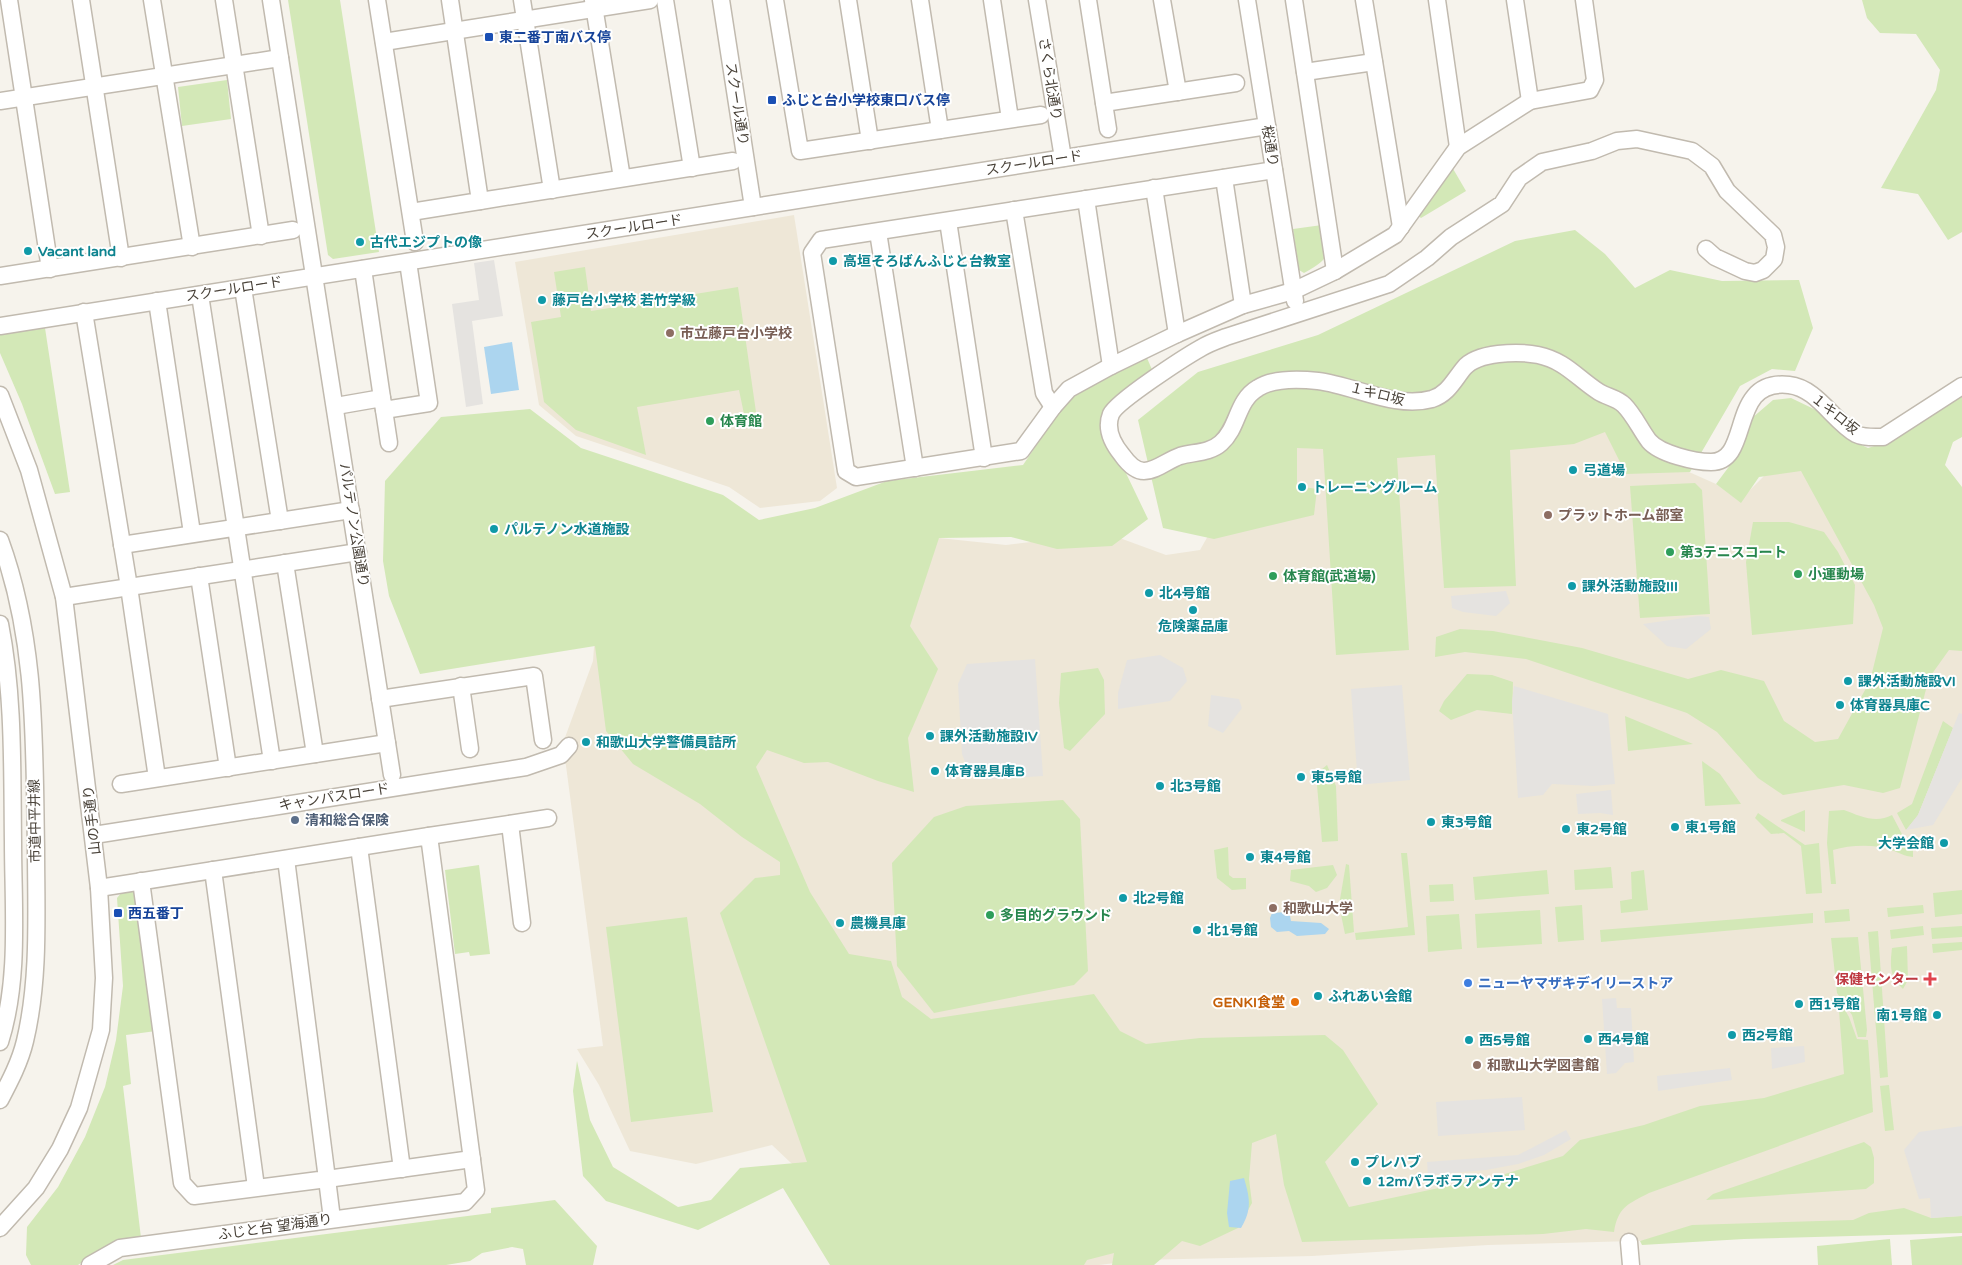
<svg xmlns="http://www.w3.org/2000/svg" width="1962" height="1265" viewBox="0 0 1962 1265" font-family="'Varela Round','Noto Sans JP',sans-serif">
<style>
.education{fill:#eee7d7}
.green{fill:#d3e8b7}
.parking{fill:#e5e3e0}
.water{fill:#acd5ef}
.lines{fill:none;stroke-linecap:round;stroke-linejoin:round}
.minor-casing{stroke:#c1baaf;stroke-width:19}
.minor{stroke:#fff;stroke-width:16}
.transit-dot{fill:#1a4fb4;stroke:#fff;stroke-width:2}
.culture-dot{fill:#0f9aa8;stroke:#fff;stroke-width:2}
.education-dot{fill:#8d6e63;stroke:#fff;stroke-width:2}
.leisure-dot{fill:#2e9e5b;stroke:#fff;stroke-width:2}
.service-dot{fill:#5c6f8a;stroke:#fff;stroke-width:2}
.health-dot{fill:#e0444e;stroke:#fff;stroke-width:2}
.shop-dot{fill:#3f7fe0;stroke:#fff;stroke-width:2}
.food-dot{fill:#e8710a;stroke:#fff;stroke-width:2}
.labels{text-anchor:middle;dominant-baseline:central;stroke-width:4;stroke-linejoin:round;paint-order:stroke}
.transit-label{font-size:14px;font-weight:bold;fill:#164399;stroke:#fff;text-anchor:start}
.street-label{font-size:14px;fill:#4a433a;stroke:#fff}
.culture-label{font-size:14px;font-weight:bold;fill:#0d838f;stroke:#fff;text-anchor:start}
.education-label{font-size:14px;font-weight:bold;fill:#785e54;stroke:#fff;text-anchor:start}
.leisure-label{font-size:14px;font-weight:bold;fill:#27864d;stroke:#fff;text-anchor:start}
.service-label{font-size:14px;font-weight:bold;fill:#4e5e75;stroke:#fff;text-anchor:start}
.health-label{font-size:14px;font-weight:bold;fill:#be3a42;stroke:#fff;text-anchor:end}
.shop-label{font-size:14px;font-weight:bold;fill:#366cbe;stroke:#fff;text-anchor:start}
.food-label{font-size:14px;font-weight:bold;fill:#c56008;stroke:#fff;text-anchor:end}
</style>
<rect width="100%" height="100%" fill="#f6f3ec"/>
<g class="education">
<path d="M794 215 837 488 820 501 760 508 729 487 576 436 539 405 515 262Z"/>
<path d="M1603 418 1653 456 1716 484 1739 501 1793 447 1962 523V1227L1815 1236 1488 1245 1312 1256 1139 1260 1099 1265H899L772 1145 696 1164 630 1151 599 1085 577 1049 603 1046 563 743 593 661 595 634 939 538 1006 545 1106 533 1166 555 1200 550 1213 527 1271 449Z"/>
</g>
<g class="green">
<path d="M288 0H340L379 252 333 259 328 255Z"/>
<path d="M1862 0H1962V232L1948 240 1918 194 1881 188 1936 90 1940 70 1916 34 1880 33 1867 18Z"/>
<path d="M227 80 231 119 182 126 178 87Z"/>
<path d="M1452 167 1466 191 1421 218 1417 215Z"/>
<path d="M1322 225C1326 257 1334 256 1304 273L1299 270 1293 229Z"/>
<path d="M1575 230 1605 254 1635 288 1670 270 1722 281 1799 280 1813 328 1795 371 1772 369 1740 386 1690 472 1626 474 1605 432 1574 444 1510 450 1516 586 1444 588 1435 455 1397 458 1409 650 1336 655 1323 449 1297 448V486L1317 489 1314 515 1214 539 1163 528 1138 420 1198 372 1318 335 1515 241Z"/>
<path d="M585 267 591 311 738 287 756 412 744 414 739 390 637 407 646 455 576 430 544 402 531 322 561 317 554 272Z"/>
<path d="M45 328 70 492 55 494 22 404 0 353V335Z"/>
<path d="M1147 358 1153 372 1110 407 1101 421 1148 519 1112 546 1057 549 1011 537 939 538 910 626 938 669 908 738 914 792 878 781 828 762 804 763 767 750 756 767 810 892 849 954 891 961 902 997 931 1019 1094 994 1120 1031 1146 1044 1200 1038 1325 1035 1343 1050 1378 1104 1325 1162 1349 1207 1505 1174 1563 1156 1580 1140 1644 1125 1700 1106 1764 1098 1844 1074 1838 998 1849 1017 1857 1039 1868 1040 1873 1112 1649 1193C1628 1204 1618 1207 1614 1232L1586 1229 1543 1234 1302 1242 1284 1185 1276 1134 1252 1143 1249 1179 1252 1203 1238 1228 1200 1246 1182 1241 1154 1265H1112L1114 1253 1087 1260 1084 1265H830L783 1188 698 1230 606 1201 583 1176 573 1091 577 1061 590 1120 613 1167 678 1207 711 1200 740 1168 807 1162 720 913 755 878 780 875V862L742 837 700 804 633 764 606 731 595 646 420 674 389 596 383 561 385 481 441 417 530 409 581 448 723 495 759 520 815 508 887 481 1023 465 1063 406 1077 392Z"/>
<path d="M1962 396V437L1953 442 1945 465 1962 487V651L1949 650 1929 678 1900 788 1883 793 1844 785 1783 795 1758 778 1717 732 1687 713 1526 659 1465 652 1435 657 1436 637 1460 629 1493 631 1582 648 1688 679 1721 670 1764 681 1784 721 1815 742 1838 739 1870 681 1883 628 1874 605 1801 471 1759 477 1741 503 1716 484 1742 449 1752 418 1773 400 1791 398 1816 410 1845 437 1868 448 1887 442Z"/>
<path d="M1695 483 1702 490 1710 614 1640 618 1630 486Z"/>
<path d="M1753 522H1789L1824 532 1838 552 1855 585 1853 624 1752 635 1746 562Z"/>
<path d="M1098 668 1104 680 1105 714 1070 751 1064 748 1059 703 1061 673Z"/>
<path d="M1467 674 1492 675 1513 682 1512 714 1477 710 1451 720 1439 711 1444 701Z"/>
<path d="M1625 716 1693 744 1628 751Z"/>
<path d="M1943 721 1953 728 1918 815 1906 830 1897 813 1912 804Z"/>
<path d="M1702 761 1720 774 1741 804 1705 806Z"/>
<path d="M1327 765 1336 786 1338 841 1322 842 1316 774Z"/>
<path d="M1063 800 1080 819 1088 971 1074 985 934 1013 897 966 892 863 934 817 966 806Z"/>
<path d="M1805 810V832L1781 821V820Z"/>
<path d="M1844 810C1860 816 1876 824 1892 815L1904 838 1913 837V857C1904 856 1900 853 1891 850 1875 844 1850 845 1833 850L1836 884H1831L1827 843 1829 811Z"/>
<path d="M1758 813 1805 845 1819 843 1822 893 1806 894 1801 846 1784 833 1771 834 1755 818Z"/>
<path d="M1228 847 1229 875 1233 878H1246V889L1232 890 1217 878 1214 850Z"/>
<path d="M1401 853H1407L1415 935 1356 940 1355 933 1408 927Z"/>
<path d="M1346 864 1349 865 1354 932 1345 934 1339 905Z"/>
<path d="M479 865 490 954 470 956 469 952 455 954 445 870Z"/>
<path d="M1333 865 1337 875 1327 888 1316 892 1309 886 1290 881 1291 870Z"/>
<path d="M1611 867 1613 888 1575 890 1574 870Z"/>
<path d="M1547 870 1549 894 1475 900 1473 877Z"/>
<path d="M1644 870 1648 910 1621 913 1620 901 1632 899 1631 872Z"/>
<path d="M1453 884 1454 901 1430 902 1429 885Z"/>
<path d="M1962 890V914L1935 917 1933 893Z"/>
<path d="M131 891 138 896 156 1031 126 1035 131 1084 123 1086 141 1238 101 1249 78 1265H31L26 1255 27 1227 58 1187 85 1137 105 1087 116 1040 123 986 117 898 122 892Z"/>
<path d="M1582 905 1584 940 1558 942 1555 907Z"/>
<path d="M1923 905 1924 913 1888 917 1887 908Z"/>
<path d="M1849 909 1850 921 1825 923 1824 911Z"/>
<path d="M1540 910 1542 944 1477 948 1475 914Z"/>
<path d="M1813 913V923L1601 942 1600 930Z"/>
<path d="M1459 914 1462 949 1428 952 1426 916Z"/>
<path d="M687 917 713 1112 631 1122 606 927Z"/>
<path d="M1923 926 1924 935 1891 939 1890 930Z"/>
<path d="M1962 926V937L1932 939 1931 928Z"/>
<path d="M1878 931 1888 1077 1880 1078 1868 932Z"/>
<path d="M1858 937 1867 1030 1866 1037H1858L1852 1015 1837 993 1831 938Z"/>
<path d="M1962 942V950L1933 953 1932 944Z"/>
<path d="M1907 946 1908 980 1903 989C1889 976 1890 966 1892 948Z"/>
<path d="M1889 1085 1894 1130 1885 1131 1880 1086Z"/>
<path d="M1864 1142 1871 1147 1874 1158V1183L1866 1189 1706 1200 1713 1194Z"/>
<path d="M555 1200 597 1246 593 1265H526L523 1249 512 1247 482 1253 470 1261 446 1265H113L123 1260 491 1213V1208Z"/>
<path d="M1904 1208 1931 1218 1962 1216V1233L1744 1239 1642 1245 1640 1241 1692 1225 1853 1220 1869 1213Z"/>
<path d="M1962 1236V1265H1912L1910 1240Z"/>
<path d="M1890 1239 1892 1265H1818L1817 1246Z"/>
</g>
<g class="parking">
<path d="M494 260 503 316 472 321 483 404 466 407 452 304 479 300 474 263Z"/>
<path d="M1506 591 1510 603 1496 616 1463 612 1452 608 1451 596Z"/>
<path d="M1698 616 1709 617 1711 629 1686 649 1667 646 1643 624Z"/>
<path d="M1160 655 1183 668 1187 681 1170 701 1118 709V693L1127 660Z"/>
<path d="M1035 659 1043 776 984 780 967 767 962 754 958 684 967 664Z"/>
<path d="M1402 685 1410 780 1358 785 1351 689Z"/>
<path d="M1514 686 1608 714 1615 784 1593 786 1552 784 1543 795 1518 798 1512 702Z"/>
<path d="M1211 695 1239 699 1242 708 1223 733 1208 726Z"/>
<path d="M1959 713 1962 714V778L1933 825 1906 830 1918 815Z"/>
<path d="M1611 790 1613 815 1600 813 1578 814 1576 794Z"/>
<path d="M1616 998 1617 1008H1631L1634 1062 1625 1063 1616 1073 1607 1074 1602 999Z"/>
<path d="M1804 1046 1805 1062 1772 1069 1771 1048Z"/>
<path d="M1730 1068 1732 1080 1658 1091 1657 1076Z"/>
<path d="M1522 1097 1525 1130 1438 1136 1436 1102Z"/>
<path d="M1962 1126V1216L1931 1218 1930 1198 1919 1199 1904 1150 1919 1132Z"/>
<path d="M1566 1130 1571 1139 1544 1155 1518 1164 1486 1170 1428 1175 1427 1162 1518 1155Z"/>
</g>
<g class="water">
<path d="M512 342 519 390 491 394 484 347Z"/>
<path d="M1286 912 1290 916 1291 921 1321 923 1329 929 1325 934 1297 936 1289 931 1277 932 1271 927 1270 918 1272 913Z"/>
<path d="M1244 1178C1250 1199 1252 1209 1241 1228L1229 1227 1227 1213 1230 1181Z"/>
</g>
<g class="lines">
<defs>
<g id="minor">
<path d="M9 0 50 269"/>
<path d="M81 0 121 258"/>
<path d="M152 0 192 247"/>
<path d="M224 0 261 236"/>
<path d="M271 0 392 775"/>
<path d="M377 0 415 242"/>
<path d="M522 0 552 190"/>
<path d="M593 0 622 178"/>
<path d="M665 0 692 168"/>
<path d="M721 0 753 207"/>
<path d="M775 0 800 151 1041 115"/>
<path d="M848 0 870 141"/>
<path d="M920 0 940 130"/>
<path d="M992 0 1010 119"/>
<path d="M1037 0 1063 158"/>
<path d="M1088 0 1108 129"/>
<path d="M1162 0 1178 92"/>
<path d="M1247 0 1295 301"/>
<path d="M1294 0 1335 271"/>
<path d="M1364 0 1401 227"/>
<path d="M1437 0 1458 147"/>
<path d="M1515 0 1530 101"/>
<path d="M384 42 650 0"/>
<path d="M1305 72 1374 62"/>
<path d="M0 101 280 58"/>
<path d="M1104 103 1236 83"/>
<path d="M1274 170 821 240 812 253 846 471 856 477 1021 451 1053 407 1069 389 1111 366 1177 334 1243 305 1293 291 1335 271 1395 235 1458 147 1530 101 1590 90 1595 80 1584 0"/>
<path d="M1224 178 1243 305"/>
<path d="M1154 188 1177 334"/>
<path d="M1086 199 1111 366"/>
<path d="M480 201 733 161"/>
<path d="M1014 210 1044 393 1053 407"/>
<path d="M411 212 480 201 450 0"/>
<path d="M948 221 984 458"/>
<path d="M878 232 915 468"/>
<path d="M1706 249 1715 257 1745 271 1755 273 1763 270 1774 259 1776 247 1773 235 1727 191 1712 166 1692 151 1637 139 1617 141 1592 151 1542 162 1519 178 1502 204 1451 237 1427 258 1389 284 1226 337C1218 340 1209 343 1201 348 1185 357 1117 401 1111 414 1105 429 1113 444 1122 455 1127 462 1135 471 1144 471 1156 471 1168 460 1180 456 1194 452 1210 453 1221 443 1239 427 1236 401 1258 388 1274 378 1300 379 1318 381 1356 386 1395 409 1432 399 1448 394 1454 380 1464 368 1477 352 1518 351 1538 355 1566 361 1577 378 1599 392 1607 397 1617 398 1624 405 1634 415 1640 429 1649 441 1660 454 1695 462 1711 462 1753 462 1727 378 1789 385 1817 388 1833 421 1856 434 1864 438 1874 437 1883 437L1962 386"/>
<path d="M363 269 382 398"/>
<path d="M0 276 293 230"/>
<path d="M243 288 280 521"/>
<path d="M200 295 272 761"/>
<path d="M157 301 192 533"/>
<path d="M84 312 129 587 157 778"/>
<path d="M0 326 1267 126"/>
<path d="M0 395 29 470 64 597 99 888 104 978 101 1030 79 1108 60 1149 36 1188 0 1228"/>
<path d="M336 406 382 398 384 410 429 403 408 262"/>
<path d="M384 410 389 443"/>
<path d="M0 540C37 641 34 742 36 848 36 912 40 978 25 1041 20 1062 10 1081 0 1100"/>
<path d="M122 545 351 510"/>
<path d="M285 563 315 754"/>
<path d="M199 576 228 768"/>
<path d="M64 597 358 552"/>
<path d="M0 624C14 695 12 770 13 842 13 907 20 979 0 1042"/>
<path d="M461 686 470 749"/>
<path d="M380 699 534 676 543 740"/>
<path d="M121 784 387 743"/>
<path d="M510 824 522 923"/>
<path d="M94 835 526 767 561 755 569 746"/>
<path d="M429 836 548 818"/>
<path d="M359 847 402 1169"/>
<path d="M213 870 256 1187"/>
<path d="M141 881 182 1183 194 1196 327 1179 286 859"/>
<path d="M332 1219 327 1179 472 1159"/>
<path d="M1629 1242 1631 1265"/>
<path d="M90 1265 120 1248 465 1202 476 1190 429 836 99 888"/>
</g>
</defs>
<use href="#minor" class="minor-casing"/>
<use href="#minor" class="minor"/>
</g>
<g class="transit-dot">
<rect x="484" y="32" width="10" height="10" rx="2.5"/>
<rect x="767" y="95" width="10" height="10" rx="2.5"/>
<rect x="113" y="908" width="10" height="10" rx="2.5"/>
</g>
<g class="culture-dot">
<circle cx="360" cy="242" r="5"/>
<circle cx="28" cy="251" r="5"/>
<circle cx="833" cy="261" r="5"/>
<circle cx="542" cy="300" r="5"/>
<circle cx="1573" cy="470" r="5"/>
<circle cx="1302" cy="487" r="5"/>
<circle cx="494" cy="529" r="5"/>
<circle cx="1572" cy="586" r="5"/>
<circle cx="1149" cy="593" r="5"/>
<circle cx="1193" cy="610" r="5"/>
<circle cx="1848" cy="681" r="5"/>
<circle cx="1840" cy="705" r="5"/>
<circle cx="930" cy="736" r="5"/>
<circle cx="586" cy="742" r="5"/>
<circle cx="935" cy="771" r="5"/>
<circle cx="1301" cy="777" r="5"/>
<circle cx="1160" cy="786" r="5"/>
<circle cx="1431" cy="822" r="5"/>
<circle cx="1675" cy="827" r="5"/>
<circle cx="1566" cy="829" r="5"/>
<circle cx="1944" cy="843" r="5"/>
<circle cx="1250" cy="857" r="5"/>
<circle cx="1123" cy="898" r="5"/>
<circle cx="840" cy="923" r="5"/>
<circle cx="1197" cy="930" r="5"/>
<circle cx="1318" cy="996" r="5"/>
<circle cx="1799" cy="1004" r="5"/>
<circle cx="1937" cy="1015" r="5"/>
<circle cx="1732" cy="1035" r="5"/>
<circle cx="1588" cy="1039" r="5"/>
<circle cx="1469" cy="1040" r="5"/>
<circle cx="1355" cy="1162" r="5"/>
<circle cx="1367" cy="1181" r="5"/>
</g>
<g class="education-dot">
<circle cx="670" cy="333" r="5"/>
<circle cx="1548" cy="515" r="5"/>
<circle cx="1273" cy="908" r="5"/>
<circle cx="1477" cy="1065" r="5"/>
</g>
<g class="leisure-dot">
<circle cx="710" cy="421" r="5"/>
<circle cx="1670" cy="552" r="5"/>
<circle cx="1798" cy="574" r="5"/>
<circle cx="1273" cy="576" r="5"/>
<circle cx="990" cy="915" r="5"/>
</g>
<circle class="service-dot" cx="295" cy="820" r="5"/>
<path class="health-dot" d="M1927.5 971.5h5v5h5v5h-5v5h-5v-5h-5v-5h5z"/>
<circle class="shop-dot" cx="1468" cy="983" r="5"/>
<circle class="food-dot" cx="1295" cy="1002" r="5"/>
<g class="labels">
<g class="transit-label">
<text x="499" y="37">東二番丁南バス停</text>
<text x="782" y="100">ふじと台小学校東口バス停</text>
<text x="128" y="913">西五番丁</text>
</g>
<g class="street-label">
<text transform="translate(1050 79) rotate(81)">さくら北通り</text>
<text transform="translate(737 104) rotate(81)">スクール通り</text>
<text transform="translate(1270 146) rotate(81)">桜通り</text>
<text transform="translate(1034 163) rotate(-9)">スクールロード</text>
<text transform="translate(634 227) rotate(-9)">スクールロード</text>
<text transform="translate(234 289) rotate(-9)">スクールロード</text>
<text transform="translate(1377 394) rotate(14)">１キロ坂</text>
<text transform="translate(1835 414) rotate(39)">１キロ坂</text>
<text transform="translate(354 525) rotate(81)">パルテノン公園通り</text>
<text transform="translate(334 797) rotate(-9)">キャンパスロード</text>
<text transform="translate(92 820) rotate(-96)">山の手通り</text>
<text transform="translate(35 821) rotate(-91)">市道中平井線</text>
<text transform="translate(275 1227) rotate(-8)">ふじと台 望海通り</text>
</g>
<g class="culture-label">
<text x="370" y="242">古代エジプトの像</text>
<text x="38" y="251">Vacant land</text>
<text x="843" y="261">高垣そろばんふじと台教室</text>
<text x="552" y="300">藤戸台小学校 若竹学級</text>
<text x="1583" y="470">弓道場</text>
<text x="1312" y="487">トレーニングルーム</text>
<text x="504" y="529">パルテノン水道施設</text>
<text x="1582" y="586">課外活動施設III</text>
<text x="1159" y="593">北4号館</text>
<text x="1193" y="626" text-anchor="middle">危険薬品庫</text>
<text x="1858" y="681">課外活動施設VI</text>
<text x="1850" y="705">体育器具庫C</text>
<text x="940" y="736">課外活動施設IV</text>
<text x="596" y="742">和歌山大学警備員詰所</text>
<text x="945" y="771">体育器具庫B</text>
<text x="1311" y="777">東5号館</text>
<text x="1170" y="786">北3号館</text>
<text x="1441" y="822">東3号館</text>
<text x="1685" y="827">東1号館</text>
<text x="1576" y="829">東2号館</text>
<text x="1934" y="843" text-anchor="end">大学会館</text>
<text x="1260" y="857">東4号館</text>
<text x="1133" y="898">北2号館</text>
<text x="850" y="923">農機具庫</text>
<text x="1207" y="930">北1号館</text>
<text x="1328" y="996">ふれあい会館</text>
<text x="1809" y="1004">西1号館</text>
<text x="1927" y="1015" text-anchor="end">南1号館</text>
<text x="1742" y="1035">西2号館</text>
<text x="1598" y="1039">西4号館</text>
<text x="1479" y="1040">西5号館</text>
<text x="1365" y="1162">プレハブ</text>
<text x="1377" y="1181">12mパラボラアンテナ</text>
</g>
<g class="education-label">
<text x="680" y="333">市立藤戸台小学校</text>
<text x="1558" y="515">プラットホーム部室</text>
<text x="1283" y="908">和歌山大学</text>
<text x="1487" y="1065">和歌山大学図書館</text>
</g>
<g class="leisure-label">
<text x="720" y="421">体育館</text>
<text x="1680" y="552">第3テニスコート</text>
<text x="1808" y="574">小運動場</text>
<text x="1283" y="576">体育館(武道場)</text>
<text x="1000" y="915">多目的グラウンド</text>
</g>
<g class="service-label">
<text x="305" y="820">清和総合保険</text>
</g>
<g class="health-label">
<text x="1919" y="979">保健センター</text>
</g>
<g class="shop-label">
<text x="1478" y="983">ニューヤマザキデイリーストア</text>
</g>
<g class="food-label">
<text x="1285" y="1002">GENKI食堂</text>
</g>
</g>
</svg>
